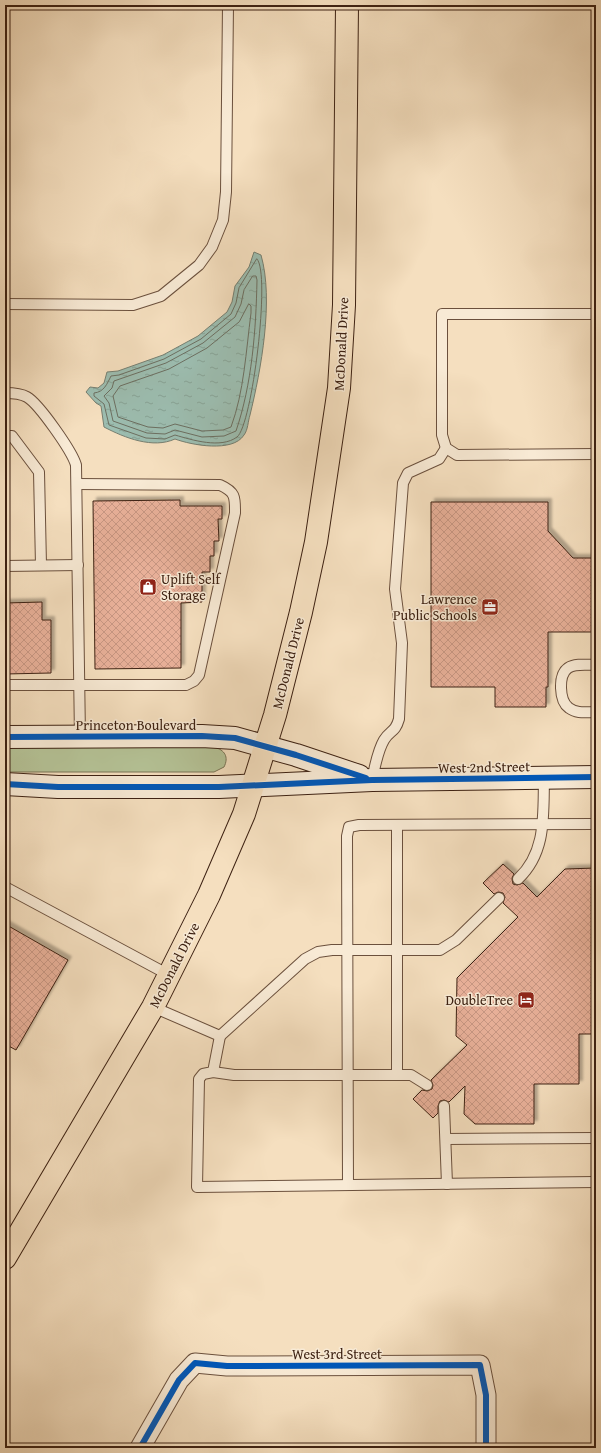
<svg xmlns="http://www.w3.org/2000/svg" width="601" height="1453" viewBox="0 0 601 1453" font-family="'Gentium Book Plus',serif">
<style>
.grass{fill:#b5c397;stroke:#797254}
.water{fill:url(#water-ripples);stroke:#767f71}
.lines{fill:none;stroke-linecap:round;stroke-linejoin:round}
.shore{stroke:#6c6f61;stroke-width:1}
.building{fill:url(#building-cross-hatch);stroke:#3d2112;filter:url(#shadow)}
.lane-casing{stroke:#6b503d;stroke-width:12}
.street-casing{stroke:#6b503d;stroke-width:21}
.secondary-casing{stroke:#3d2112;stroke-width:24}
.highway-casing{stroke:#3d2112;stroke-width:24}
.lane{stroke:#f8ead5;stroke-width:10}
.street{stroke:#f8ead5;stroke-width:19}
.secondary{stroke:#f8ead5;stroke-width:22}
.highway{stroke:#f5dfbf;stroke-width:22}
.cycleway-casing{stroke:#f8ead5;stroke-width:8}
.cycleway{stroke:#0057b8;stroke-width:6}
.labels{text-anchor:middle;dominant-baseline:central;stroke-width:3;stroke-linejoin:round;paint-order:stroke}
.street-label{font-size:14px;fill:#3d2112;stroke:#f8ead5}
.poi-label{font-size:14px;fill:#3d2112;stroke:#f8ead5;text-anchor:end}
</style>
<defs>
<pattern id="water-ripples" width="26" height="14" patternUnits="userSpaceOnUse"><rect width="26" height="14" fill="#9cbdb0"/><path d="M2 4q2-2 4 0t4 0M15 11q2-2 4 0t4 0" fill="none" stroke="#87a296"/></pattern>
<pattern id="building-cross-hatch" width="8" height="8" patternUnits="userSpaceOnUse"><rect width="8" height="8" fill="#e8b099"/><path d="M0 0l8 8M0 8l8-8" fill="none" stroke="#c89783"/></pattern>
<filter id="shadow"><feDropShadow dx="3.5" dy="-3.5" stdDeviation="1" flood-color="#0004"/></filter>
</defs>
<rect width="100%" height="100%" fill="#f5dfbf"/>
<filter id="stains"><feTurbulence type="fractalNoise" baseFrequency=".005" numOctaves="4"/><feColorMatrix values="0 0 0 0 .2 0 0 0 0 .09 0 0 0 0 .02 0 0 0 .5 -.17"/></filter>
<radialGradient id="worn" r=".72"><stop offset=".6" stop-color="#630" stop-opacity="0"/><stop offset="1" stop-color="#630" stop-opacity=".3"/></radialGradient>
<path class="grass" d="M5 747H214C225 750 229 757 224 767L214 772H5Z"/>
<path class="water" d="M254 252 261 255C274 300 261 370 250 415 248 421 248 430 244 435 233 453 191 445 175 439 153 449 125 438 104 427L101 406 96 403 86 392 90 387 98 388 104 383 107 372 118 371 163 355 198 336 227 312 232 302 235 286 249 267Z"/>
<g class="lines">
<g class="shore">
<path d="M257 259C271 273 252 426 237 437 221 449 192 440 175 435L165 439 146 438 109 425 104 404 94 396V393C104 392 107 384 111 376L119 375 164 359 201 339 231 314 236 303 239 288Z"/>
<path d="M253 276H256L257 280C256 330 252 384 236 431L224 436 202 437 175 430 165 434 147 433 113 421 109 403 104 396 112 388 114 381 166 363 203 343 235 317 241 304 244 290Z"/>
<path d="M249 304 251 306V313C246 351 244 392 231 427L223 430 202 431 175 424 163 428 148 427 118 417 113 396 120 386 169 369 207 348 239 322Z"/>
</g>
</g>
<g class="building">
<path d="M180 500V506H222V519H218L219 541H214V556H210V572H202V602L181 603V668L95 669 93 501Z"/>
<path d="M431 502H548V531L573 558H596V632H548V687H546V707H495V687H431Z"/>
<path d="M42 602V620H51V673L5 674V603Z"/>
<path d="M503 864 514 874 512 878 513 884 517 885 523 883 537 897 565 869 596 868V1034H579V1084H534V1124H475L464 1114 465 1086 449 1102 444 1100 440 1101 438 1106V1113L433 1118 413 1099 422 1090 427 1091 432 1089 433 1085 431 1080 467 1045 456 1036 457 978 518 917 503 903 505 897 503 893 498 892 494 894 483 883Z"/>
<path d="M5 924 68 960 16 1050 5 1044Z"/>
</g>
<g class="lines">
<defs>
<g id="lane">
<path d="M5 304 133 305 161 296 199 265 212 247 223 220 226 192 228 5"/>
<path d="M596 314H442V435L446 448 457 455 596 454"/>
<path d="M5 393C12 393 20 393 27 397 39 404 72 451 76 465L80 737"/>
<path d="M5 436H12L39 472 41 565"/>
<path d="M5 566 78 565"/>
<path d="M596 665C588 665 575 663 568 668 558 675 559 701 569 708 577 714 586 712 596 712"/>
<path d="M5 685H186L194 681 199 675 235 513C235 498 236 492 220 485L77 484"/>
<path d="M372 780C375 767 377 752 384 740 390 730 395 733 399 719L402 643 395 589 403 483 408 473 439 459 446 448"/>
<path d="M397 825V1075"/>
<path d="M518 879C547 852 543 814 544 778"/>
<path d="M5 887 169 975"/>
<path d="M153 1007 220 1036 305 959 318 952 332 950H440L456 940 499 898"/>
<path d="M220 1036 213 1072 203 1074 199 1079 197 1187 596 1182"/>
<path d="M213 1072 234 1075H411L427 1085"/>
<path d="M444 1106 447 1184"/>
<path d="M446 1139 596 1138"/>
<path d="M348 1185 347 836 349 827 359 825 596 824"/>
</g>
<path id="street" d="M140 1448 179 1380 195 1363 227 1366 480 1365 486 1395V1448"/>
<g id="secondary">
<path d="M5 737 202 736 235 738 296 755 359 776"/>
<path d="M5 784 58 787H219L372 780 596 777"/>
</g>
<path id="highway" d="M5 1258 153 1007 209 895 244 814 275 715 301 612 316 542 339 388 344 305 347 5"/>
</defs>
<use href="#lane" class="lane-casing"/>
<use href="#street" class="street-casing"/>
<use href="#secondary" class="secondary-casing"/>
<use href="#highway" class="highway-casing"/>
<use href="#lane" class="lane"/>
<use href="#street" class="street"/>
<use href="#secondary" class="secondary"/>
<use href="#highway" class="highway"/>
<defs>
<g id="cycleway">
<path d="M5 737 202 736 235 738 296 755 366 778"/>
<path d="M5 784 58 787H219L372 780 596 777"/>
<path d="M140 1448 179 1380 195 1363 227 1366 480 1365 486 1395V1448"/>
</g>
</defs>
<use href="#cycleway" class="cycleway-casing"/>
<use href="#cycleway" class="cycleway"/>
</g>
<defs>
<symbol id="shop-square" viewBox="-11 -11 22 22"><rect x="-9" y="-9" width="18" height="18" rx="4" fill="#8f2418" stroke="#f8ead5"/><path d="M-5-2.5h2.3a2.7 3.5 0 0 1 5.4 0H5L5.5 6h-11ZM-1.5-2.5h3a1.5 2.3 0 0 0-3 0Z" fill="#fff"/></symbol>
<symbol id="office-square" viewBox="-11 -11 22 22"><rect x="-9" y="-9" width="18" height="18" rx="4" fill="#8f2418" stroke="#f8ead5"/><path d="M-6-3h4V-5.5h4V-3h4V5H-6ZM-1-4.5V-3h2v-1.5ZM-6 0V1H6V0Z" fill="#fff"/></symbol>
<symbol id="hotel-square" viewBox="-11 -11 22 22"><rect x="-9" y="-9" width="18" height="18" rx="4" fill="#8f2418" stroke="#f8ead5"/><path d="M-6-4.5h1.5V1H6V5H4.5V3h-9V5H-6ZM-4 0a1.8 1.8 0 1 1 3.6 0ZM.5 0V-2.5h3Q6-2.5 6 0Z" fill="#fff"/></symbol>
</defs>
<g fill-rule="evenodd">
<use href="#shop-square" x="138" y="577" width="20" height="20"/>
<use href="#office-square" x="480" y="597" width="20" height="20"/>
<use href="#hotel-square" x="516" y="990" width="20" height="20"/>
</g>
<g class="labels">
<g class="street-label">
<text transform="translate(341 344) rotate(-87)">McDonald Drive</text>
<text transform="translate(288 663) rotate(-76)">McDonald Drive</text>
<text x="136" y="725">Princeton Boulevard</text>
<text transform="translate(484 767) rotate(-1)">West 2nd Street</text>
<text transform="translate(174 965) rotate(-63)">McDonald Drive</text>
<text x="337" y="1354">West 3rd Street</text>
</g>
<g class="poi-label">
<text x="161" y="579" text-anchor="start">Uplift Self<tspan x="161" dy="16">Storage</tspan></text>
<text x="477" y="599">Lawrence<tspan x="477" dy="16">Public Schools</tspan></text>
<text x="513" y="1000">DoubleTree</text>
</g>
</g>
<rect width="601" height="1453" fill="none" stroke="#f5dfbf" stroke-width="20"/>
<rect x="6" y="6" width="589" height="1441" fill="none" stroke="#3d2112" stroke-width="2"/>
<rect x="10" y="10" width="581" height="1433" fill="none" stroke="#3d2112"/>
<rect width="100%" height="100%" filter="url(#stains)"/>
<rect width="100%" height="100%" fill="url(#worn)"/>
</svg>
